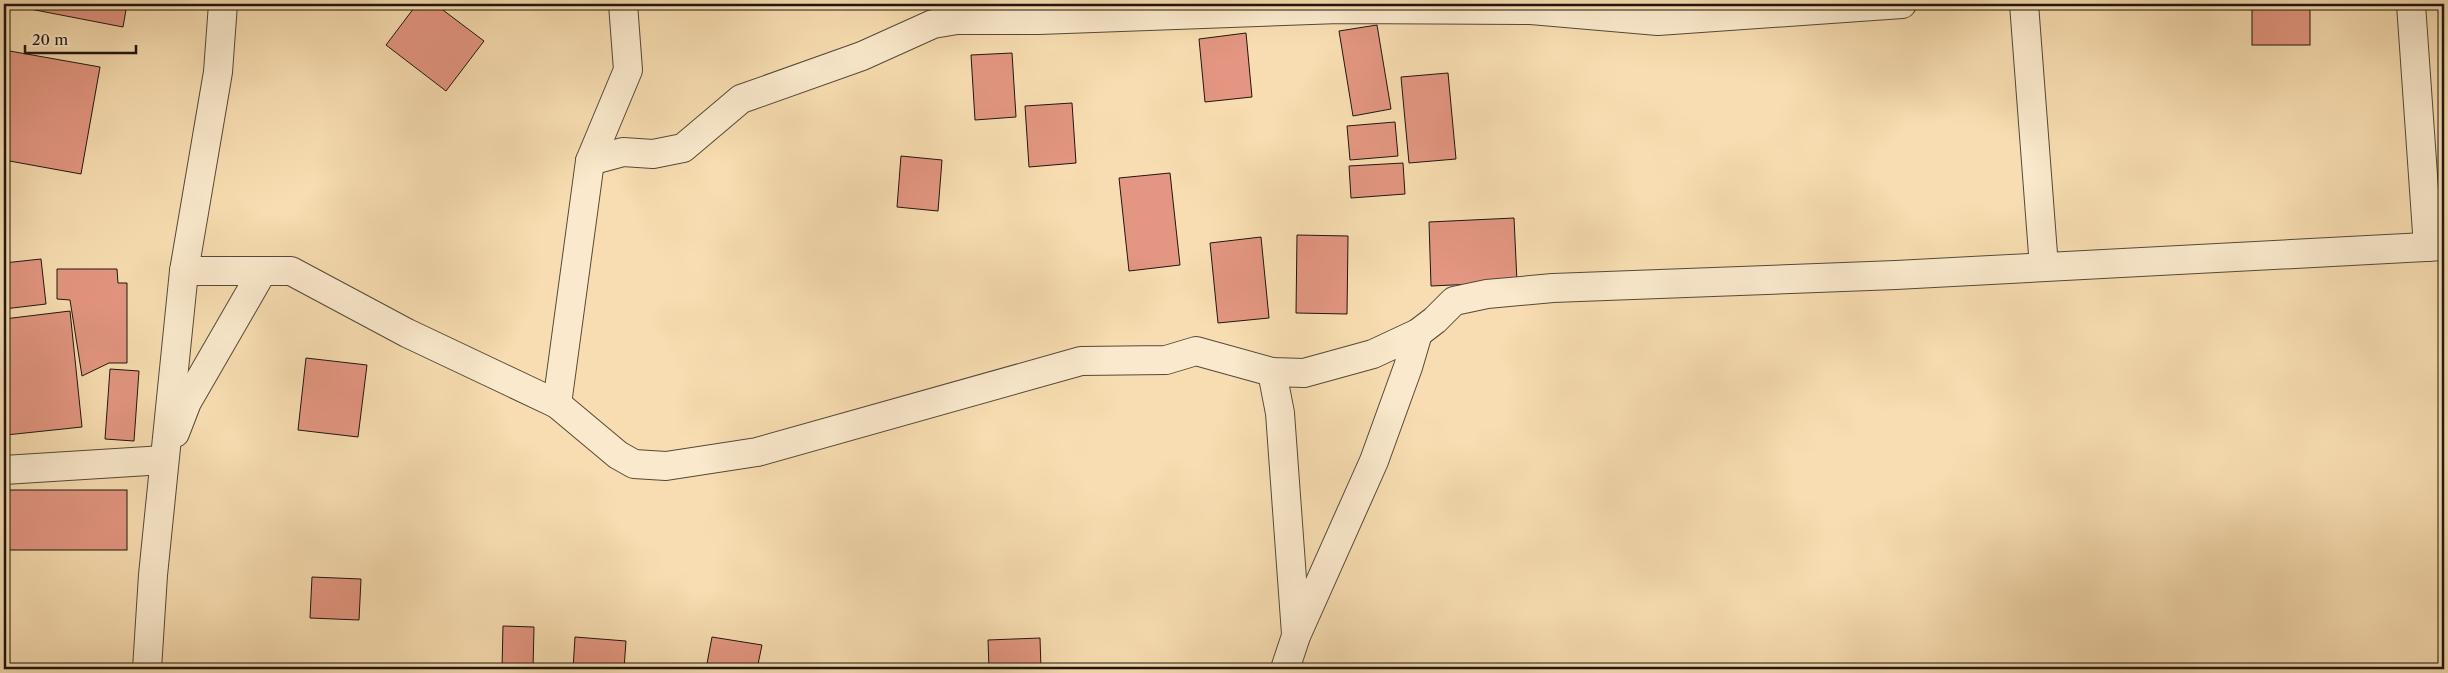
<svg xmlns="http://www.w3.org/2000/svg" width="2448" height="673" viewBox="0 0 2448 673" font-family="'Libre Caslon Text',serif">
<style>
.building{fill:#e39681;stroke:#1f160f}
.lines{fill:none;stroke-linecap:round;stroke-linejoin:round}
.minor-casing{stroke:#554838;stroke-width:30}
.minor{stroke:#fae9cc;stroke-width:28}
</style>
<rect width="100%" height="100%" fill="#f7ddb1"/>
<filter id="stains"><feTurbulence type="fractalNoise" baseFrequency=".004" numOctaves="4"/><feColorMatrix values="0 0 0 0 .2 0 0 0 0 .09 0 0 0 0 .02 0 0 0 .5 -.17"/></filter>
<radialGradient id="worn" r=".72"><stop offset=".6" stop-color="#630" stop-opacity="0"/><stop offset="1" stop-color="#630" stop-opacity=".3"/></radialGradient>
<g class="building">
<path d="M4 4H127L123 27Z"/>
<path d="M417 4H435L484 41 446 91 386 45Z"/>
<rect x="2252" y="4" width="58" height="41"/>
<path d="M1377 25 1391 109 1353 116 1339 31Z"/>
<path d="M1246 33 1252 97 1205 102 1199 39Z"/>
<path d="M4 50 100 67 81 174 4 160Z"/>
<path d="M1012 53 1016 117 975 120 971 55Z"/>
<path d="M1448 73 1456 159 1409 163 1401 77Z"/>
<path d="M1072 103 1076 163 1029 167 1025 106Z"/>
<path d="M1395 122 1398 156 1350 160 1347 126Z"/>
<path d="M901 156 942 160 938 211 897 207Z"/>
<path d="M1403 163 1405 194 1351 198 1349 166Z"/>
<path d="M1170 173 1180 265 1129 271 1119 178Z"/>
<path d="M1514 218 1517 282 1431 286 1429 222Z"/>
<path d="M1297 235 1348 236 1347 314 1296 313Z"/>
<path d="M1261 237 1269 318 1218 323 1210 243Z"/>
<path d="M41 259 46 304 4 309V263Z"/>
<path d="M57 269H117L118 283H127V363H109L82 376 70 300 57 299Z"/>
<path d="M70 311 82 427 6 435 4 414V319Z"/>
<path d="M306 358 367 365 358 437 298 430Z"/>
<path d="M110 369 139 371 134 441 105 439Z"/>
<rect x="4" y="490" width="123" height="60"/>
<path d="M312 577 361 579 359 620 310 618Z"/>
<path d="M503 626 534 627 533 669H502Z"/>
<path d="M575 637 626 641 624 669H573Z"/>
<path d="M712 637 762 645 757 669H706Z"/>
<path d="M1040 638 1041 669H989L988 640Z"/>
</g>
<g class="lines">
<defs>
<g id="minor">
<path d="M2024 4 2044 267"/>
<path d="M2411 4 2428 247"/>
<path d="M590 161 623 152 653 154 683 148 741 99 862 56 933 24 957 20H1039L1339 9 1531 10 1658 21 1902 4"/>
<path d="M184 271H291L407 333 557 404 618 455 634 464 666 466 757 452 1081 361 1166 360 1196 351 1272 372 1304 373 1373 354 1418 333 1435 320 1454 301 1487 294 1553 288 1896 275 2444 246"/>
<path d="M1272 372 1280 413 1296 634"/>
<path d="M557 404 590 161 628 70 623 4"/>
<path d="M175 433 187 402 262 272"/>
<path d="M4 470 164 460"/>
<path d="M147 669 153 575 184 271 218 72 223 4"/>
<path d="M1285 669 1296 636 1374 461 1408 367 1418 333"/>
</g>
</defs>
<use href="#minor" class="minor-casing"/>
<use href="#minor" class="minor"/>
</g>
<rect width="2448" height="673" fill="none" stroke="#f7ddb1" stroke-width="20"/>
<rect x="5" y="5" width="2438" height="663" fill="none" stroke="#1f160f" stroke-width="2.5"/>
<rect x="10" y="10" width="2428" height="653" fill="none" stroke="#1f160f"/>
<path d="M25 45v8h111v-8" fill="none" stroke="#1f160f" stroke-width="2.5"/>
<text x="32" y="45" font-size="15" fill="#1f160f" stroke="#fae9cc" stroke-width="4" paint-order="stroke">20 m</text>
<rect width="100%" height="100%" filter="url(#stains)"/>
<rect width="100%" height="100%" fill="url(#worn)"/>
</svg>
